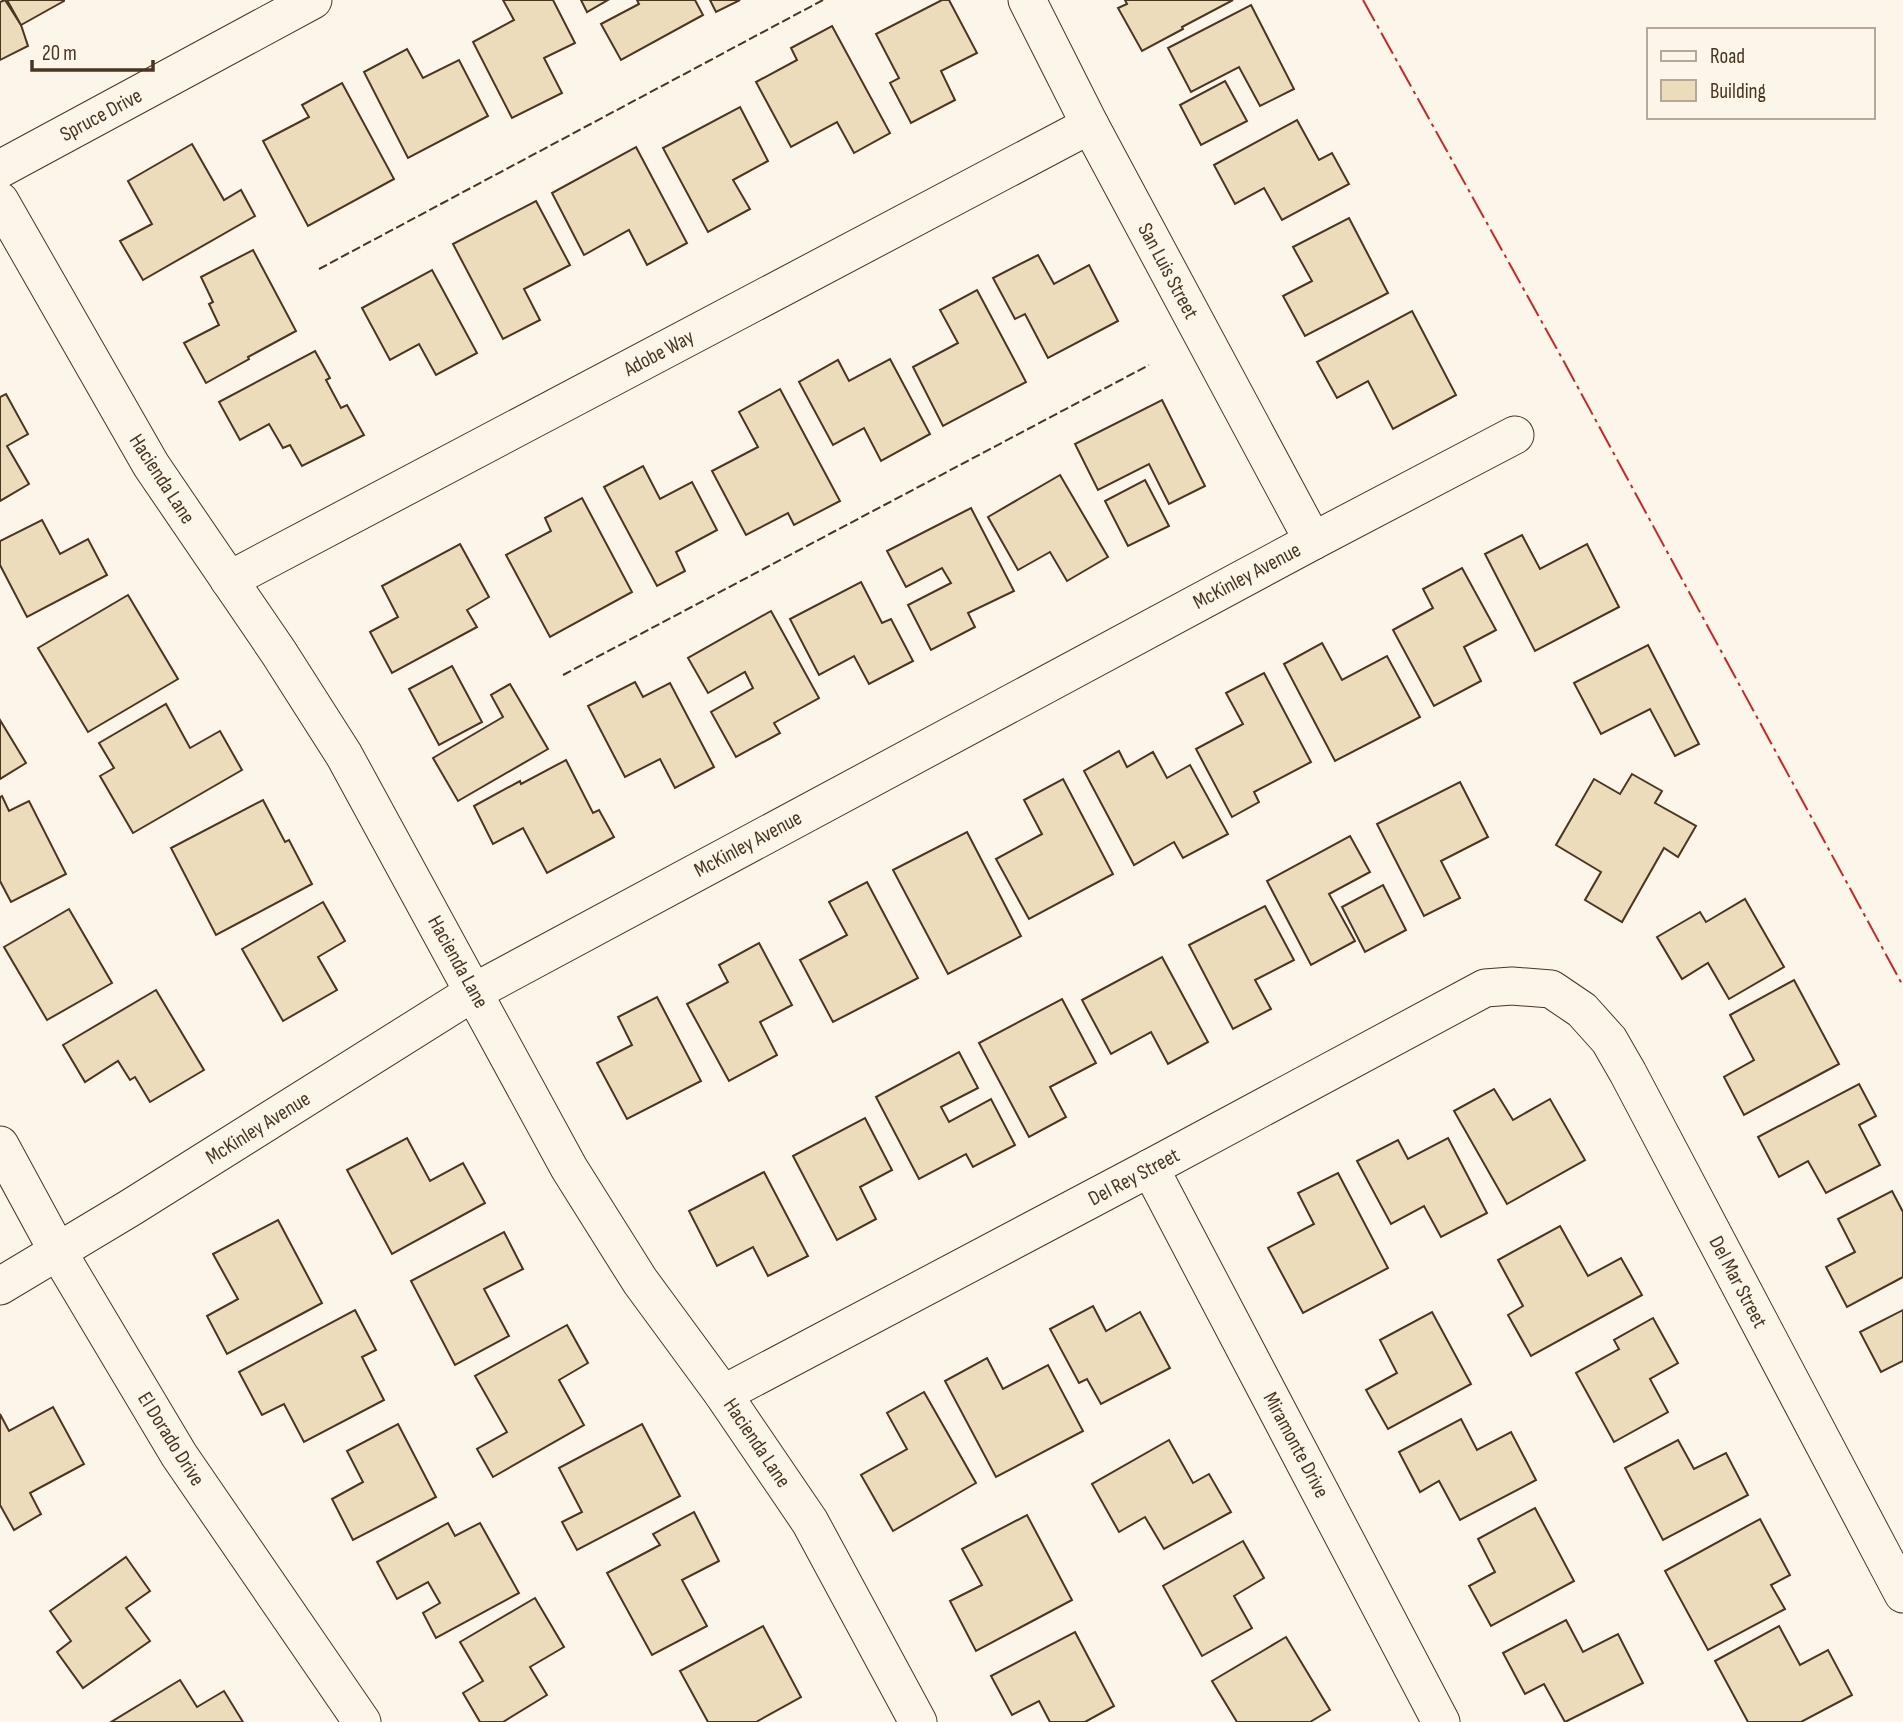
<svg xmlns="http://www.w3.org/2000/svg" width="1903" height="1722" viewBox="0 0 1903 1722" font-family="'Sofia Sans Condensed',sans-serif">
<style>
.building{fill:#ecdcbc;stroke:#4a3520;stroke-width:2}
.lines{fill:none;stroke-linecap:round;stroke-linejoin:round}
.street-casing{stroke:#4a3520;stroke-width:39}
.street{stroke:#fbf6e9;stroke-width:37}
.fence{stroke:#4a3520;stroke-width:2;stroke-dasharray:9 3.5;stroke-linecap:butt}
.power{stroke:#c62828;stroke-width:2;stroke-dasharray:24 5 3.5 5;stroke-linecap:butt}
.labels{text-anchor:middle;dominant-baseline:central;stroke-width:5;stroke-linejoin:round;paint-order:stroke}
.street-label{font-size:21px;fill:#4a3520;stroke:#fbf6e9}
</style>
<rect width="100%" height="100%" fill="#fbf6e9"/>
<g class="building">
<path d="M5 0 21 25 28 46 0 60V2Z"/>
<path d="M7 0H64V1L21 25Z"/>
<path d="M503 0H553L575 43 544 58 562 93 512 118 473 42 514 20Z"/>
<path d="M581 0H608L587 12Z"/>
<path d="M637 0H695L703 15 621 60 601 24 639 4Z"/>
<path d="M710 0H740L716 12Z"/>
<path d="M942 0H949L977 53 941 71 955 100 911 123 890 83 899 78 876 34Z"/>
<path d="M1125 0H1233L1182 27 1183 29 1142 51 1118 8 1127 4Z"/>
<path d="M1251 5 1294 89 1260 106 1239 67 1191 92 1168 48Z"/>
<path d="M832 26 890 133 854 153 837 122 791 147 756 82 797 60 791 48Z"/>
<path d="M407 49 423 78 459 60 488 116 408 158 364 72Z"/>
<path d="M1225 81 1247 121 1201 145 1180 105Z"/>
<path d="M342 83 394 179 308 226 263 141 309 117 302 105Z"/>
<path d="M740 107 768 161 733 180 750 209 708 232 663 148Z"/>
<path d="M1297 120 1319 160 1332 153 1349 184 1282 220 1264 188 1235 204 1214 165Z"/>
<path d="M192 144 224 200 241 190 255 216 143 280 120 241 152 224 128 181Z"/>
<path d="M636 147 687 243 647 265 629 230 584 255 552 193Z"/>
<path d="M536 201 570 265 524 289 540 320 503 339 453 244Z"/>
<path d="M1349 218 1388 293 1305 336 1283 296 1312 281 1293 247Z"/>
<path d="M253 250 296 331 248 357 249 359 206 383 184 343 219 325 209 304 213 302 201 277Z"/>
<path d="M1038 255 1054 284 1089 265 1118 321 1048 358 1025 314 1015 319 993 278Z"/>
<path d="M432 270 477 353 436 375 419 344 390 360 362 308Z"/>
<path d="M977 290 1026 382 943 426 913 367 958 343 940 310Z"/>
<path d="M1412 311 1456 395 1393 429 1368 381 1337 398 1317 362Z"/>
<path d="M315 351 330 378 326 380 341 408 347 405 364 435 302 466 290 445 283 448 269 424 240 440 219 402Z"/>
<path d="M890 359 930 434 881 461 864 428 833 445 799 382 838 360 849 381Z"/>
<path d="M780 389 840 501 794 525 788 513 746 535 712 471 758 447 739 412Z"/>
<path d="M6 394 28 434 7 446 29 484 0 501V397Z"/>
<path d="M1162 400 1205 486 1169 504 1149 464 1098 490 1075 444Z"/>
<path d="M643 466 660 499 692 482 717 530 676 552 685 571 657 586 604 487Z"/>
<path d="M1060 475 1108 557 1067 581 1050 552 1018 570 988 517Z"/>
<path d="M1145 480 1169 526 1128 546 1105 501Z"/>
<path d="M582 498 632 592 550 637 506 555 551 531 545 518Z"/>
<path d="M971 508 1014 591 968 613 975 627 931 650 908 605 951 583 942 568 906 587 887 551Z"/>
<path d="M42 520 60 554 88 539 107 575 27 617 0 565V541Z"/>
<path d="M1522 535 1540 569 1587 544 1619 607 1535 651 1485 554Z"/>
<path d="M460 544 489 597 467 610 477 627 392 673 370 632 398 617 382 586Z"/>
<path d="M1462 568 1496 630 1464 647 1481 681 1434 706 1393 630 1433 608 1423 589Z"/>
<path d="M861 582 882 623 891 619 913 661 869 684 854 656 819 675 790 619Z"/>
<path d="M128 595 178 679 88 732 38 648Z"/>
<path d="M771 611 819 698 774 723 780 733 736 757 711 712 753 688 745 672 708 693 688 658Z"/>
<path d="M1322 643 1342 680 1387 656 1420 717 1335 761 1284 664Z"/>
<path d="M1648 645 1699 744 1675 756 1650 709 1601 734 1574 683Z"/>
<path d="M452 666 482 722 439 745 409 689Z"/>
<path d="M1264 673 1311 762 1254 792 1259 802 1232 817 1196 749 1243 724 1226 693Z"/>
<path d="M635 682 643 697 670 683 714 767 675 788 660 759 625 777 588 706Z"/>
<path d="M510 684 548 749 458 801 433 758 503 717 491 695Z"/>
<path d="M166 704 190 748 220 731 242 770 133 833 100 776 114 768 99 743Z"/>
<path d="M0 720 26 763 0 779Z"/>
<path d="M1119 751 1127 767 1153 752 1167 778 1190 765 1228 834 1183 858 1174 842 1134 865 1084 771Z"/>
<path d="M566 760 593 813 599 810 614 837 547 873 523 828 493 844 474 806 520 781 521 784Z"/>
<path d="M1632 774 1662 791 1655 803 1696 826 1678 857 1664 848 1622 922 1585 900 1601 872 1556 845 1594 779 1620 794Z"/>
<path d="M1063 779 1113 874 1029 919 996 859 1042 834 1024 800Z"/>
<path d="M1460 782 1488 837 1441 861 1460 898 1424 916 1377 824Z"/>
<path d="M2 796 9 811 29 801 66 874 11 902 0 881V797Z"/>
<path d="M263 800 285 842 289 840 312 884 216 935 171 848Z"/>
<path d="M967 832 1021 936 948 974 893 870Z"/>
<path d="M1350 836 1370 872 1329 894 1355 941 1311 965 1267 881Z"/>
<path d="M867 882 918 978 833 1022 800 960 847 935 829 902Z"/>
<path d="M1383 885 1406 930 1365 952 1342 907Z"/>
<path d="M1745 899 1784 967 1729 999 1708 963 1682 979 1657 937 1700 912 1706 922Z"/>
<path d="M323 902 345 941 318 957 337 990 283 1021 242 949Z"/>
<path d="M1265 906 1294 960 1255 980 1271 1009 1233 1029 1189 945Z"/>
<path d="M69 909 112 983 47 1020 4 947Z"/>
<path d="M759 943 792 1005 760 1022 777 1055 729 1081 687 1004 728 982 719 965Z"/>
<path d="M1162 957 1208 1042 1168 1064 1151 1032 1111 1054 1082 1000Z"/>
<path d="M1794 980 1839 1064 1744 1115 1724 1077 1754 1060 1730 1015Z"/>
<path d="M156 990 204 1070 150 1102 135 1077 130 1080 118 1061 85 1082 63 1045Z"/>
<path d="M657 997 701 1081 627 1119 597 1063 632 1045 618 1017Z"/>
<path d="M1062 999 1096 1063 1050 1087 1066 1117 1029 1137 979 1043Z"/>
<path d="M959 1052 978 1088 941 1107 949 1122 991 1099 1015 1145 973 1167 966 1154 919 1179 876 1097Z"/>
<path d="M1859 1084 1876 1116 1859 1125 1880 1165 1826 1193 1808 1161 1779 1177 1758 1137Z"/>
<path d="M1494 1089 1513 1120 1550 1099 1585 1160 1507 1204 1454 1111Z"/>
<path d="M865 1118 892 1170 860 1187 876 1219 837 1240 793 1156Z"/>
<path d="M407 1138 430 1181 463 1163 485 1203 392 1254 347 1170Z"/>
<path d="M1448 1138 1487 1213 1441 1237 1424 1206 1391 1224 1357 1161 1398 1140 1408 1159Z"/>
<path d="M764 1172 808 1256 768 1276 753 1247 717 1266 689 1211Z"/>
<path d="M1338 1173 1388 1268 1303 1313 1268 1248 1314 1224 1298 1193Z"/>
<path d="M1892 1191 1903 1212V1277L1847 1307 1826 1267 1855 1252 1838 1219Z"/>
<path d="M278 1220 322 1303 227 1354 207 1316 238 1299 213 1254Z"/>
<path d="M1560 1226 1588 1276 1621 1258 1642 1295 1531 1356 1508 1315 1523 1306 1498 1260Z"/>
<path d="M504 1232 523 1269 484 1289 509 1336 455 1365 411 1281Z"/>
<path d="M1093 1306 1106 1331 1140 1312 1170 1368 1101 1404 1087 1379 1079 1383 1050 1329Z"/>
<path d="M355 1310 376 1350 362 1357 384 1400 304 1442 284 1404 262 1415 239 1372Z"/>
<path d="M1903 1310V1361L1881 1372 1860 1332Z"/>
<path d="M1432 1312 1471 1384 1388 1429 1366 1390 1397 1373 1380 1340Z"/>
<path d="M1653 1318 1678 1363 1650 1379 1668 1412 1614 1442 1576 1373 1619 1349 1614 1340Z"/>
<path d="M567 1325 588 1363 559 1380 584 1425 493 1477 477 1449 507 1432 475 1376Z"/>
<path d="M987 1358 1003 1389 1048 1365 1083 1431 996 1477 945 1381Z"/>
<path d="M924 1392 976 1483 893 1531 861 1475 907 1449 887 1413Z"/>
<path d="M53 1407 84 1464 30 1493 41 1514 14 1530 0 1505V1414L9 1431Z"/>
<path d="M1461 1419 1477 1450 1511 1432 1536 1480 1460 1520 1439 1481 1420 1492 1399 1452Z"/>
<path d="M398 1424 436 1497 353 1540 332 1499 363 1482 347 1451Z"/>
<path d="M642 1424 680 1496 577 1550 562 1522 582 1512 559 1468Z"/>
<path d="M1169 1440 1193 1483 1209 1474 1231 1512 1164 1549 1145 1517 1119 1532 1092 1484Z"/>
<path d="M1678 1440 1694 1469 1726 1453 1748 1495 1663 1540 1625 1468Z"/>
<path d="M1535 1508 1574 1581 1491 1626 1469 1586 1495 1572 1478 1539Z"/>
<path d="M694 1512 719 1561 682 1580 707 1626 652 1655 607 1573 660 1545 653 1534Z"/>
<path d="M1027 1515 1072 1600 976 1651 950 1601 982 1585 962 1549Z"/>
<path d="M1760 1519 1790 1575 1771 1585 1785 1609 1708 1650 1665 1571Z"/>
<path d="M448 1523 455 1536 480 1523 519 1593 436 1638 423 1613 440 1603 428 1582 397 1599 377 1562Z"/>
<path d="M1243 1541 1264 1578 1234 1596 1252 1628 1202 1656 1163 1586Z"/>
<path d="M126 1557 150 1591 126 1608 150 1641 83 1688 57 1652 71 1641 50 1611Z"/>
<path d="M535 1598 564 1647 530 1667 547 1695 503 1722H480L463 1693 483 1681 460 1642Z"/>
<path d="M1566 1620 1583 1652 1618 1634 1643 1683 1565 1722 1544 1684 1525 1694 1503 1653Z"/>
<path d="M763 1626 801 1697 756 1722H708L680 1671Z"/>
<path d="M1779 1626 1800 1665 1828 1650 1852 1695 1801 1722H1748L1715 1661Z"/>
<path d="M1075 1632 1114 1706 1085 1722H1050L1039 1701 1012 1715 991 1676Z"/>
<path d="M1286 1637 1330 1710 1310 1722H1237L1212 1681Z"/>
<path d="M180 1680 197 1707 224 1691 243 1722H111Z"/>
</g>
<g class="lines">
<defs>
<g id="street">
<path d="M1027 0 1090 125 1313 541"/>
<path d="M0 169 313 0"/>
<path d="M0 201 151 465 279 653 344 755 569 1168 640 1281 723 1394 810 1522 918 1722"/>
<path d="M229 580 1090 125"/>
<path d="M0 1145 58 1252 179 1455 362 1722"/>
<path d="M1150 1168 1441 1722"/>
<path d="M0 1286 130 1208 474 992 1313 541 1515 435"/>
<path d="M723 1394 1150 1168 1485 988 1512 986 1551 989 1582 1010 1609 1040 1628 1073 1903 1594"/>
</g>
</defs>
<use href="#street" class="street-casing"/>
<use href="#street" class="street"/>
<g class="fence">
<path d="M319 269 823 0"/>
<path d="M563 675 1149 365"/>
</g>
<path class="power" d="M1363 0 1563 360 1903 986"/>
</g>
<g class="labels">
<g class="street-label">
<text transform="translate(101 115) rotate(-28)">Spruce Drive</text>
<text transform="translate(1168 271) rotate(62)">San Luis Street</text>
<text transform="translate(659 353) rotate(-28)">Adobe Way</text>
<text transform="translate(162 479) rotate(57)">Hacienda Lane</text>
<text transform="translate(1247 576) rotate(-28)">McKinley Avenue</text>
<text transform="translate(748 844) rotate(-28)">McKinley Avenue</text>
<text transform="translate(458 962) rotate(61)">Hacienda Lane</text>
<text transform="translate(258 1128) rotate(-32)">McKinley Avenue</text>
<text transform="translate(1134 1177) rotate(-28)">Del Rey Street</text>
<text transform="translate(1738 1282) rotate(62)">Del Mar Street</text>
<text transform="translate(171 1439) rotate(58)">El Dorado Drive</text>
<text transform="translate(757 1443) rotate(56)">Hacienda Lane</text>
<text transform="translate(1296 1445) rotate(62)">Miramonte Drive</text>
</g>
</g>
<rect x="1647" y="28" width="228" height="91" fill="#fbf6e9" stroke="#b4a999" stroke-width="2"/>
<rect x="1661" y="51" width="35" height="10" fill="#fbf6e9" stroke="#b4a999" stroke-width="2"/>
<text x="1710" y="63" font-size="21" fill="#4a3520">Road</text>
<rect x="1661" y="80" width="35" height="21" fill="#ecdcbc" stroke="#b4a999" stroke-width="2"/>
<text x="1710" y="98" font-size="21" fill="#4a3520">Building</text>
<path d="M32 60v10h121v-10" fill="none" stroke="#4a3520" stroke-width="3.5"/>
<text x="42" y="60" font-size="21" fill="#4a3520" stroke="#fbf6e9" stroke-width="5" paint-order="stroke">20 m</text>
</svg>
